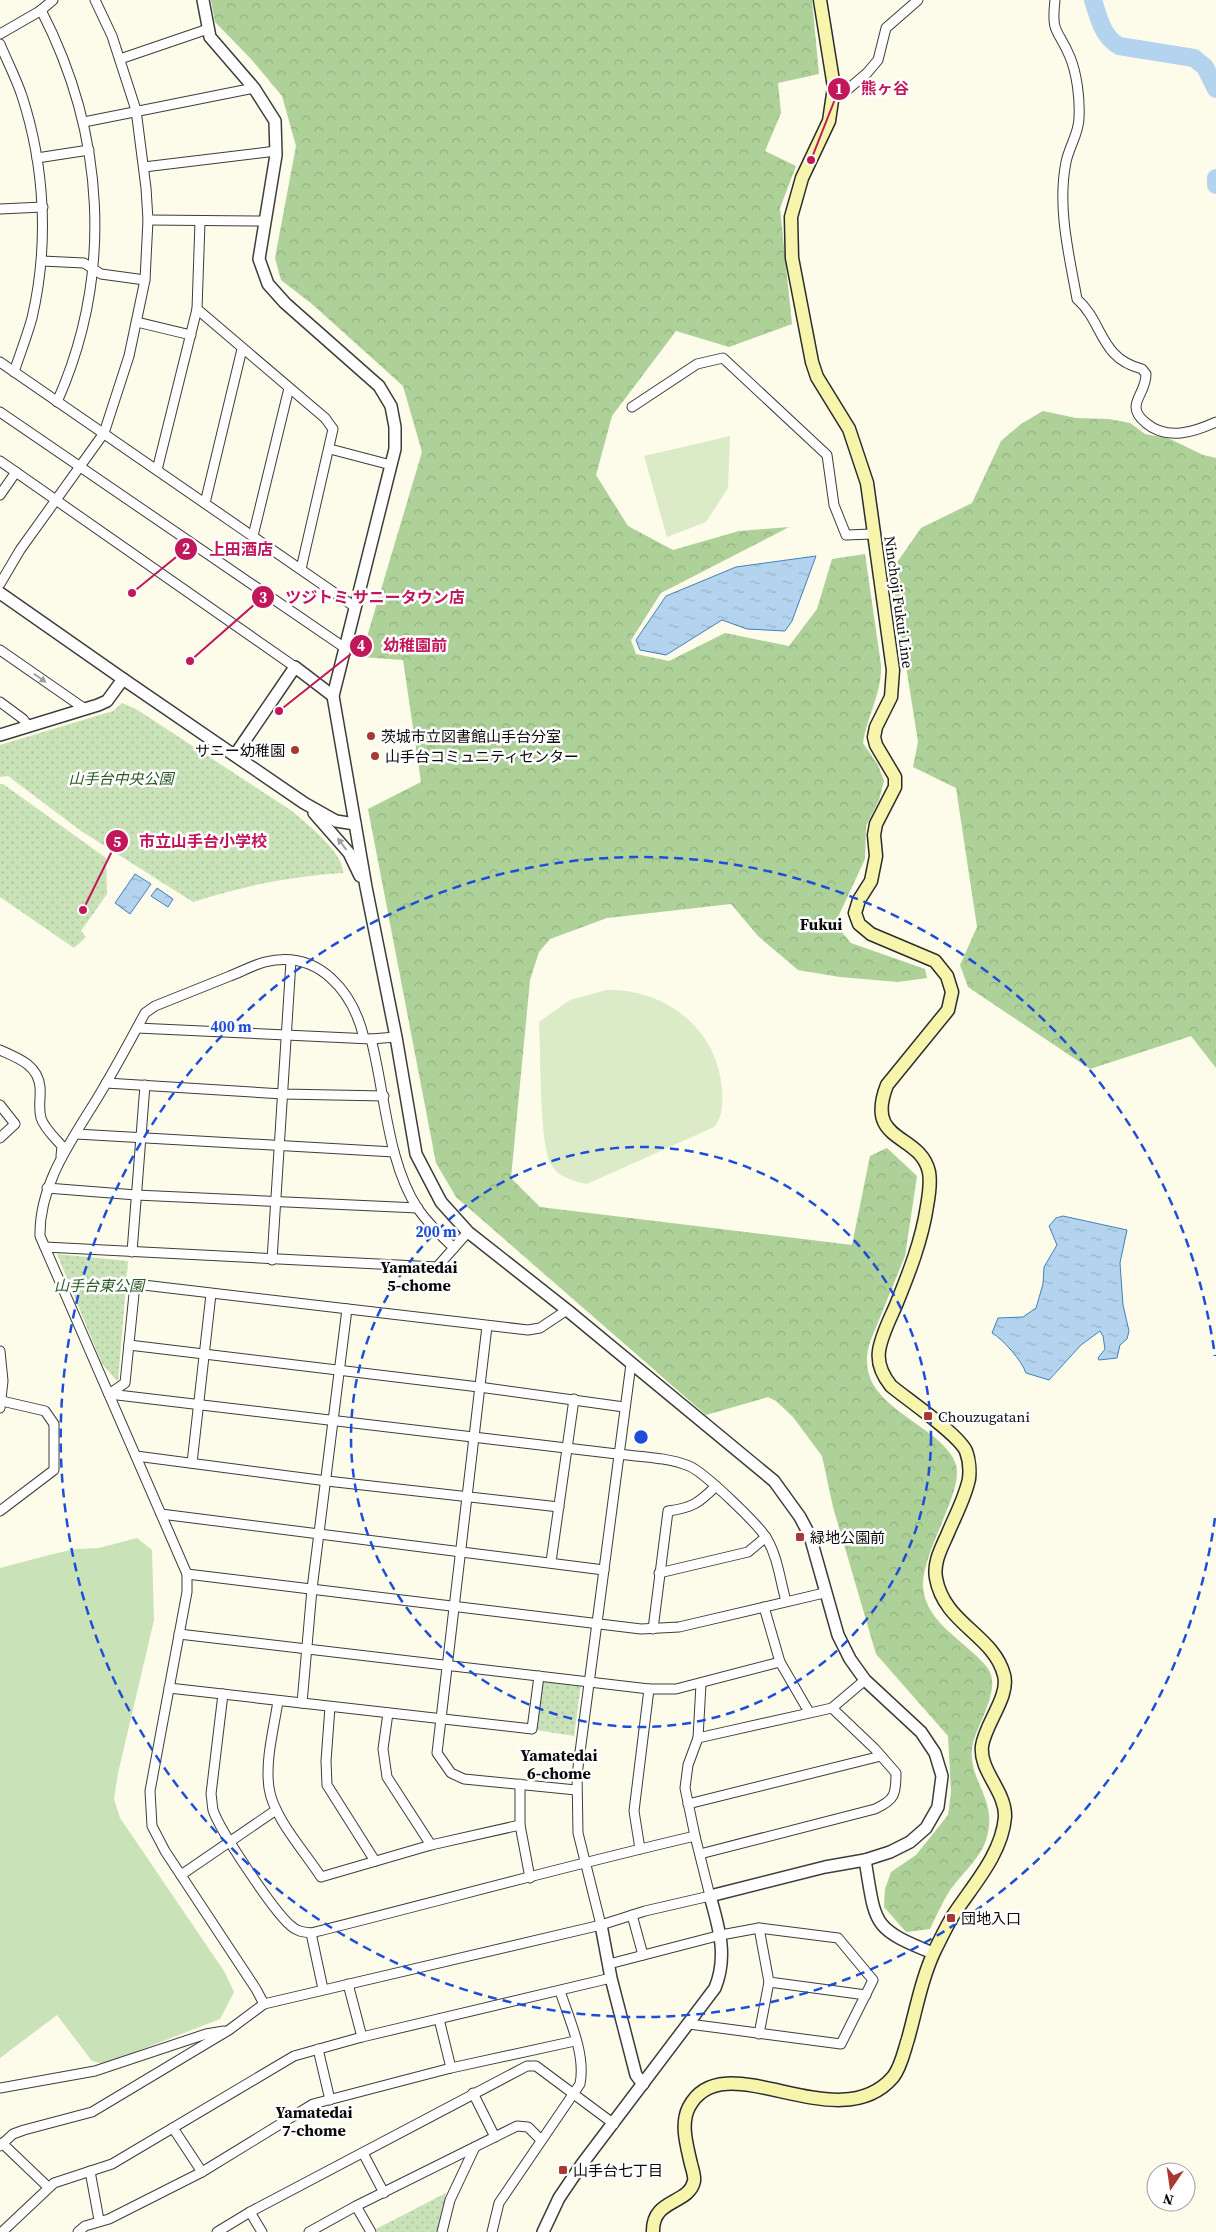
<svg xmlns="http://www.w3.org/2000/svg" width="1216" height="2232" viewBox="0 0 1216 2232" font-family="'Source Serif 4','Noto Sans JP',serif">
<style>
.grass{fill:#cae2b7}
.forest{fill:url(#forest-crowns)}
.park{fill:url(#park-dots)}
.pitch{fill:#dbebc8}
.water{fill:url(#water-ripples);stroke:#4380bd}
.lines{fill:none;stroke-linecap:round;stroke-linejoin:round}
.river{stroke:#b3d3ee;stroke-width:18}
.minor-casing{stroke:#3d3d3d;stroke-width:11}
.tertiary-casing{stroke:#3d3d3d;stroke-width:14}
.secondary-casing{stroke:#2c2c2c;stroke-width:15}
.minor{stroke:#fff;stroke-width:9}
.tertiary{stroke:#fff;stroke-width:11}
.secondary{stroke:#f6f5ab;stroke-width:12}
.oneway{fill:#9d9d9d}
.ring{fill:none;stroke:#1d4ed8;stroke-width:2.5;stroke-dasharray:9 6}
.poi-dot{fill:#aa3832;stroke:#fff;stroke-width:2}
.labels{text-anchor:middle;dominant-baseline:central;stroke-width:5;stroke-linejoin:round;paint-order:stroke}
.street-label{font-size:15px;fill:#0a0a0a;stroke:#fff}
.poi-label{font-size:15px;fill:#0a0a0a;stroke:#fff;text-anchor:start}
.park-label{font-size:15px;font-style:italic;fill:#295922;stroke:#fff}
.neighbourhood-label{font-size:16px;font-weight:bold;fill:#0a0a0a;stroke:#fff}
.centre{fill:#1d4ed8;stroke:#fff;stroke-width:2.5}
.ring-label{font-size:15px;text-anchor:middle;font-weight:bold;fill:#1d4ed8;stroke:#fff;stroke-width:5;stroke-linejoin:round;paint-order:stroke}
.leader{fill:none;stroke:#c2185b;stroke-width:2}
.callout-dot{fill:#c2185b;stroke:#fff;stroke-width:2}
.mark-label{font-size:15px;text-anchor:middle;font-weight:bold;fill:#fff}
.callout-label{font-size:16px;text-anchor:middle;font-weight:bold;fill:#c2185b;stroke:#fff;stroke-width:5;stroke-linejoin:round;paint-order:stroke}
</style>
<defs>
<pattern id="forest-crowns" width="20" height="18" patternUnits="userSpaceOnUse" patternTransform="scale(1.25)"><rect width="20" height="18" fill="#add198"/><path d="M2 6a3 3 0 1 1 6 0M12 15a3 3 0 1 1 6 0" fill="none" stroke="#94b282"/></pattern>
<pattern id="park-dots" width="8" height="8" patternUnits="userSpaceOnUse" patternTransform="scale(1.25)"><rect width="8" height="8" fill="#cae2b7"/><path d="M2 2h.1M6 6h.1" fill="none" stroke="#acc19c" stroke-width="1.8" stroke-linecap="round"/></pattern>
<pattern id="water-ripples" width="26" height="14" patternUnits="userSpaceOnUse" patternTransform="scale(1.25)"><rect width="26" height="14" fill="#b3d3ee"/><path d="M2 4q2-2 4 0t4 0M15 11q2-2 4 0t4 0" fill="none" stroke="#99b4cb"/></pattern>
</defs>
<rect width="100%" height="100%" fill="#fdfbe9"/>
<path class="grass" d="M137 1538 152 1550 154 1620 118 1773 114 1799 120 1818 224 1971 234 1992 220 2019 104 2064 92 2061 57 2015 0 2058V1568L53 1554 75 1549 99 1548Z"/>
<g class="forest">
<path d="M211 0H812L819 74 778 83 781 113 765 151 796 166 780 208 792 324 729 347 676 331 612 416 596 475 628 526 673 550 739 531 789 527 661 593 631 640 636 654 669 661 725 633 789 646 817 609 832 559 865 554 881 665C882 693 867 716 863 743L878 765 884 781 879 800 866 826 865 859 839 915 841 931 851 943 925 969 927 978 898 982 840 977 798 970 758 936 731 904 607 918 550 939 539 952 530 980 511 1178 540 1207 852 1245 870 1156 887 1148 917 1176 905 1256 870 1342C855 1391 899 1409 933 1436 942 1444 952 1452 956 1465 964 1491 921 1553 923 1587 926 1624 966 1641 987 1667 1004 1689 974 1727 972 1749 969 1783 999 1800 986 1840 980 1859 960 1875 949 1892 942 1903 936 1916 930 1929L906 1932 884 1907 885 1889 891 1872 916 1855 948 1815 951 1792 948 1736 876 1654 833 1507 822 1456 793 1417 776 1401 768 1397 706 1415 456 1197 436 1163 368 809 421 782 403 660 361 657 422 452 403 386 312 304 281 280 275 258 296 146 282 96 251 59 215 22Z"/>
<path d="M1043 411 1076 418 1109 419 1130 423 1145 434 1170 439 1203 455 1216 458V1068L1191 1036 1090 1069 968 987 960 965 977 927 956 788 913 767 918 742 891 571 921 528 972 503 1001 441 1021 424Z"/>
</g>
<g class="park">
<path d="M122 703 136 709 292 811C306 823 345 854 343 873 292 876 242 886 193 902L81 831 8 776 0 777V745L113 711Z"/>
<path d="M0 784H3L106 858 107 894 81 931 86 937 74 948 0 897Z"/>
<path d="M57 1254 128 1261 118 1382 102 1364Z"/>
<path d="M542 1679 581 1684 574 1736 536 1730Z"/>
<path d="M446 2193 438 2232H378L376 2229Z"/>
</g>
<g class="pitch">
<path d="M730 436 728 488 706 522 667 537 644 456Z"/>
<path d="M606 990C665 988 718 1029 722 1090 723 1103 723 1117 714 1127L587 1184C574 1181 557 1177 551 1164 539 1143 541 1051 539 1022L570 1000Z"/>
</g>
<g class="water">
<path d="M816 556 792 621 785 631 747 629 722 620 666 655 640 650 636 640 666 596 736 567Z"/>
<path d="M135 874 151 884 130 914 115 903Z"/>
<path d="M157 888 173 899 168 907 151 896Z"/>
<path d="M1063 1216 1127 1230 1120 1263 1123 1305 1129 1331 1127 1339 1120 1345 1117 1358 1099 1360 1098 1358 1105 1349 1103 1336 1100 1331 1081 1345 1049 1380 1026 1373C1022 1361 1003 1339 992 1333L998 1318 1023 1317 1036 1308 1043 1284 1044 1267 1057 1245 1049 1226 1056 1218Z"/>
</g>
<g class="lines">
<g class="river">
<path d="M1093 0C1099 18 1102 36 1119 46L1194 58 1205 67 1216 89"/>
<path d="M1216 178V185"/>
</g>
<defs>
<g id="minor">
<path d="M1055 0C1051 35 1058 28 1070 57 1077 74 1080 99 1079 118 1079 133 1069 147 1066 162 1057 207 1069 255 1077 299 1104 323 1099 358 1142 369L1146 374C1146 389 1136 397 1136 407 1136 414 1141 419 1146 423 1167 441 1194 432 1216 422"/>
<path d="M41 10C105 134 114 274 57 402"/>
<path d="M0 34 40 11 53 0"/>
<path d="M0 44C7 61 16 78 22 96 45 167 49 245 32 318 27 336 20 354 14 372"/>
<path d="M120 59 208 29"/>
<path d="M847 90 867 73 878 60 886 28 918 0"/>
<path d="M84 122 254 88"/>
<path d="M37 158 89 150"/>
<path d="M144 167 276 151"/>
<path d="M0 209 43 207"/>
<path d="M148 220 263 221"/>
<path d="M200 222 197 309 325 418 333 429 301 569"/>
<path d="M42 261 84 263 101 274 145 280"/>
<path d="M137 322 191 335"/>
<path d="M0 362 355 607"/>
<path d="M632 407 697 364 723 358 827 455 834 505 846 535 872 534"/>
<path d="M0 412 345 648"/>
<path d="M330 449 391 465"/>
<path d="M0 461 295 667"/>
<path d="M157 470 197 309"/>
<path d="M0 495 16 472"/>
<path d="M205 503 242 349"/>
<path d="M253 536 289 388"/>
<path d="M0 584 20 550 104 433 129 356 145 280 148 220 146 188 136 110 112 36 95 0"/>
<path d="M0 650 85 709"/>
<path d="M0 702 23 719 28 726"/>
<path d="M137 1028 371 1039 396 1037"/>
<path d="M371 1039C385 1092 387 1162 418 1209 428 1223 441 1236 454 1248"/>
<path d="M0 1050C18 1058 38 1065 40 1087 41 1098 38 1107 41 1118 44 1128 55 1138 62 1146L61 1156"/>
<path d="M106 1083 283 1094 384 1096"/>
<path d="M0 1105 15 1124 0 1138"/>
<path d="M76 1134 394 1152"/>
<path d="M47 1188 136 1195 418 1208"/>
<path d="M45 1247 437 1267 468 1232"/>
<path d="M132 1252 145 1085"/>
<path d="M272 1260 291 961"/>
<path d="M487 1326 437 1753 451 1773 464 1779 576 1790"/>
<path d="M129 1345 479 1387 624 1407"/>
<path d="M0 1351 3 1381 0 1408"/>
<path d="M109 1394 617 1454C641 1457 667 1457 689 1466 704 1472 759 1525 767 1539 778 1558 780 1580 786 1601"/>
<path d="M109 1394 125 1383 135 1284 528 1330 540 1328 567 1310"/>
<path d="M136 1456 327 1481 559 1507"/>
<path d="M192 1463 211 1294"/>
<path d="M0 1511 54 1470V1424L45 1411 2 1401"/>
<path d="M161 1514 604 1570"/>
<path d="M551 1562 574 1399"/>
<path d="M659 1573 748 1552 766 1537"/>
<path d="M187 1574 641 1629 679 1627 824 1593"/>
<path d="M764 1607 780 1662 809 1712"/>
<path d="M653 1629 668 1511C692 1508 699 1503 716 1486"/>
<path d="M179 1634 649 1689H676L780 1662"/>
<path d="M169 1688 532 1729 539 1676"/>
<path d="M223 1694 211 1794C212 1799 212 1805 213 1810 220 1831 273 1910 290 1925 296 1931 302 1932 311 1933 439 1901 566 1866 695 1836"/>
<path d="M278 1701C274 1728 265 1760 269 1788 273 1817 305 1852 321 1877L431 1845 520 1825"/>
<path d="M302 1703 312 1589 347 1309"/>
<path d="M330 1707 326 1761 327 1785 375 1861"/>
<path d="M388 1713 383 1749 387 1777 431 1845"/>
<path d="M698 1738 832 1708 865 1680"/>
<path d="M520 1784V1825L530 1878"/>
<path d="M688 1804 881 1756"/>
<path d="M640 1849 634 1811 649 1689"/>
<path d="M700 1854 875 1809C895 1800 896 1794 896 1773L875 1749 832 1708"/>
<path d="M181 1875 276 1810"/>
<path d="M632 1915 643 1955"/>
<path d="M601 1925 578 1833 577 1775 631 1364"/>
<path d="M759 1928 769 1982 866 1995"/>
<path d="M311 1933 323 1989"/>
<path d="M609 1964 721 1935 759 1928 838 1938 873 1980 841 2044 689 2024"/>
<path d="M348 1984 362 2037"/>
<path d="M264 2004 256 1989 165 1851 152 1826 150 1791 187 1592V1574L40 1236C39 1184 72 1140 98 1097 115 1069 130 1041 145 1013L155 1006C180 996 205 986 230 976 241 972 253 965 265 962 319 949 353 992 364 1038"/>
<path d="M439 2019 451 2068"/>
<path d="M759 2034 769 1982"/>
<path d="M318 2049 330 2100"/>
<path d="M0 2088 95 2071 206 2034 224 2031"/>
<path d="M473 2093 495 2137"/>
<path d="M173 2128 202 2172"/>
<path d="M2 2143 48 2187"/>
<path d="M0 2146 13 2134 24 2130 92 2112 229 2030 264 2004 601 1925 645 1911 710 1896 695 1836 685 1788 688 1765 698 1738 701 1684"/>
<path d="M363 2153 384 2193"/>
<path d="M90 2171 99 2220"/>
<path d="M356 2206 371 2232"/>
<path d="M250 2212 262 2232"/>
<path d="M2 2232 54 2183 112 2164 294 2056 362 2037 611 1978"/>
<path d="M78 2232 85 2226 109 2219 202 2172 313 2104 451 2068 575 2041"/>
<path d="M217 2232 250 2212 527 2066H536L614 2124"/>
<path d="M309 2232 356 2206 517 2126 528 2127 540 2139"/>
<path d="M442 2232 450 2200 475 2147"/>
<path d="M492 2232 499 2203 580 2084C586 2054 569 2019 560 1991"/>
</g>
<g id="tertiary">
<path d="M203 0 210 37 254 88 275 121 276 155 259 259 268 284 285 303 379 386 391 406 395 427V449L333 696 366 887 396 1037 416 1154 441 1202 468 1232 567 1310 774 1481 800 1517 810 1536 838 1635 850 1659 865 1680 921 1732 935 1753 942 1776 938 1807 926 1828 910 1842 890 1852 865 1860 825 1867 710 1896C719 1928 728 1956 715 1988L582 2164 559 2198 543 2232"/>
<path d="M0 593 123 679 304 803 336 821 355 824"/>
<path d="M0 735 98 705 107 701 123 679"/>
<path d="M235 755 295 667 333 696"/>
<path d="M314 813 349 853 360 876"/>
<path d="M865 1860C876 1925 871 1928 933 1953"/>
<path d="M601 1925 611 1978 636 2075 643 2084"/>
</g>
<path id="secondary" d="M653 2232C652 2198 689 2205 694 2181 695 2177 692 2168 691 2164 687 2146 680 2124 689 2107 723 2041 837 2142 893 2077 901 2067 904 2051 908 2039 916 2010 922 1977 935 1950 941 1938 947 1925 954 1914 973 1885 1002 1854 1005 1817 1006 1791 979 1771 982 1746 985 1724 1010 1696 1004 1675 994 1635 944 1624 936 1578 933 1562 942 1547 948 1533 955 1516 965 1498 969 1479 970 1471 969 1459 966 1451 958 1434 908 1400 891 1386 883 1376 877 1365 879 1351 881 1336 890 1319 896 1305 909 1273 922 1240 927 1206 929 1195 931 1183 929 1172 920 1132 864 1144 887 1085L948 1010 952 992 947 976 935 961 871 934 859 924 855 913 859 900 871 881 876 856 874 835 876 824 895 787V777L876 745 874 737 876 727 891 697 893 670 867 483 849 429 817 377 812 362 792 258 791 217 802 178 829 121 834 87 820 0"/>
</defs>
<use href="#minor" class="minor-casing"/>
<use href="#tertiary" class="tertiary-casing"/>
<use href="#secondary" class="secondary-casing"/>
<use href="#minor" class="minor"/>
<use href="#tertiary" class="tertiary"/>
<use href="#secondary" class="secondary"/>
</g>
<defs><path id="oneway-solid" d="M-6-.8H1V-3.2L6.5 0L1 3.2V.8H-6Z" transform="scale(1.25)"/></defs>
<g class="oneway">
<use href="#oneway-solid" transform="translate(40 678) rotate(35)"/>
<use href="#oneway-solid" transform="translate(342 844) rotate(-127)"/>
</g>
<g class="ring">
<circle cx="641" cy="1437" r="290"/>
<path d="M1215 1518A580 580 0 1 1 1215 1356"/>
</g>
<g class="poi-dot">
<circle cx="371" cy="736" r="5"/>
<circle cx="295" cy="750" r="5"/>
<circle cx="375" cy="756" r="5"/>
<rect x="923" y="1411" width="10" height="10" rx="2.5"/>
<rect x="795" y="1532" width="10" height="10" rx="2.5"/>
<rect x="946" y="1913" width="10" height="10" rx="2.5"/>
<rect x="558" y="2165" width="10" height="10" rx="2.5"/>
</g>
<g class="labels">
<g class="street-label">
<text transform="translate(899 602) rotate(82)">Ninchoji Fukui Line</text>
</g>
<g class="poi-label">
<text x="381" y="736">茨城市立図書館山手台分室</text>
<text x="285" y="750" text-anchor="end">サニー幼稚園</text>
<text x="385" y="756">山手台コミュニティセンター</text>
<text x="938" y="1416">Chouzugatani</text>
<text x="810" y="1537">緑地公園前</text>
<text x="961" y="1918">団地入口</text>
<text x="573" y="2170">山手台七丁目</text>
</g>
<g class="park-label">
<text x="121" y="778">山手台中央公園</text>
<text x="99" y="1285">山手台東公園</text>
</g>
<g class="neighbourhood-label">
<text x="821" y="924">Fukui</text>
<text x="419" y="1267">Yamatedai<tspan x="419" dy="18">5-chome</tspan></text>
<text x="559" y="1755">Yamatedai<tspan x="559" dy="18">6-chome</tspan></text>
<text x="314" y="2112">Yamatedai<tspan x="314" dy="18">7-chome</tspan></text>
</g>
</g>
<circle cx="641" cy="1437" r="8" class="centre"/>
<g class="ring-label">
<text x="231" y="1032">400 m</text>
<text x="436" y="1237">200 m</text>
</g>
<path class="leader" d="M811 160L839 89M132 593L186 549M190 661L263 597M279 711L361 646M83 910L117 841"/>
<g class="callout-dot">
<circle cx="811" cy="160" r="5"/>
<circle cx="132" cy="593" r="5"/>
<circle cx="190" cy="661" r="5"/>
<circle cx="279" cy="711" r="5"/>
<circle cx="83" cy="910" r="5"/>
<circle cx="839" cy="89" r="12"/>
<circle cx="186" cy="549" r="12"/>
<circle cx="263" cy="597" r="12"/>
<circle cx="361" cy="646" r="12"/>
<circle cx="117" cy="841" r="12"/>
</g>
<g class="mark-label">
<text x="839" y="94">1</text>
<text x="186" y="554">2</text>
<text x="263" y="603">3</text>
<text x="361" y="651">4</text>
<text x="117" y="847">5</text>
</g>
<g class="callout-label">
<text x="885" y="94">熊ヶ谷</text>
<text x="241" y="555">上田酒店</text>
<text x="375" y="603">ツジトミ サニータウン店</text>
<text x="415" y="651">幼稚園前</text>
<text x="203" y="847">市立山手台小学校</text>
</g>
<g transform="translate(1171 2187) rotate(193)"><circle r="24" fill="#ffffff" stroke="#9d9d9d"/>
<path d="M0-4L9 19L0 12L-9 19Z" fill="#aa3832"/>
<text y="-8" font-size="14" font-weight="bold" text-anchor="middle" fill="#0a0a0a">N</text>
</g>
</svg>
